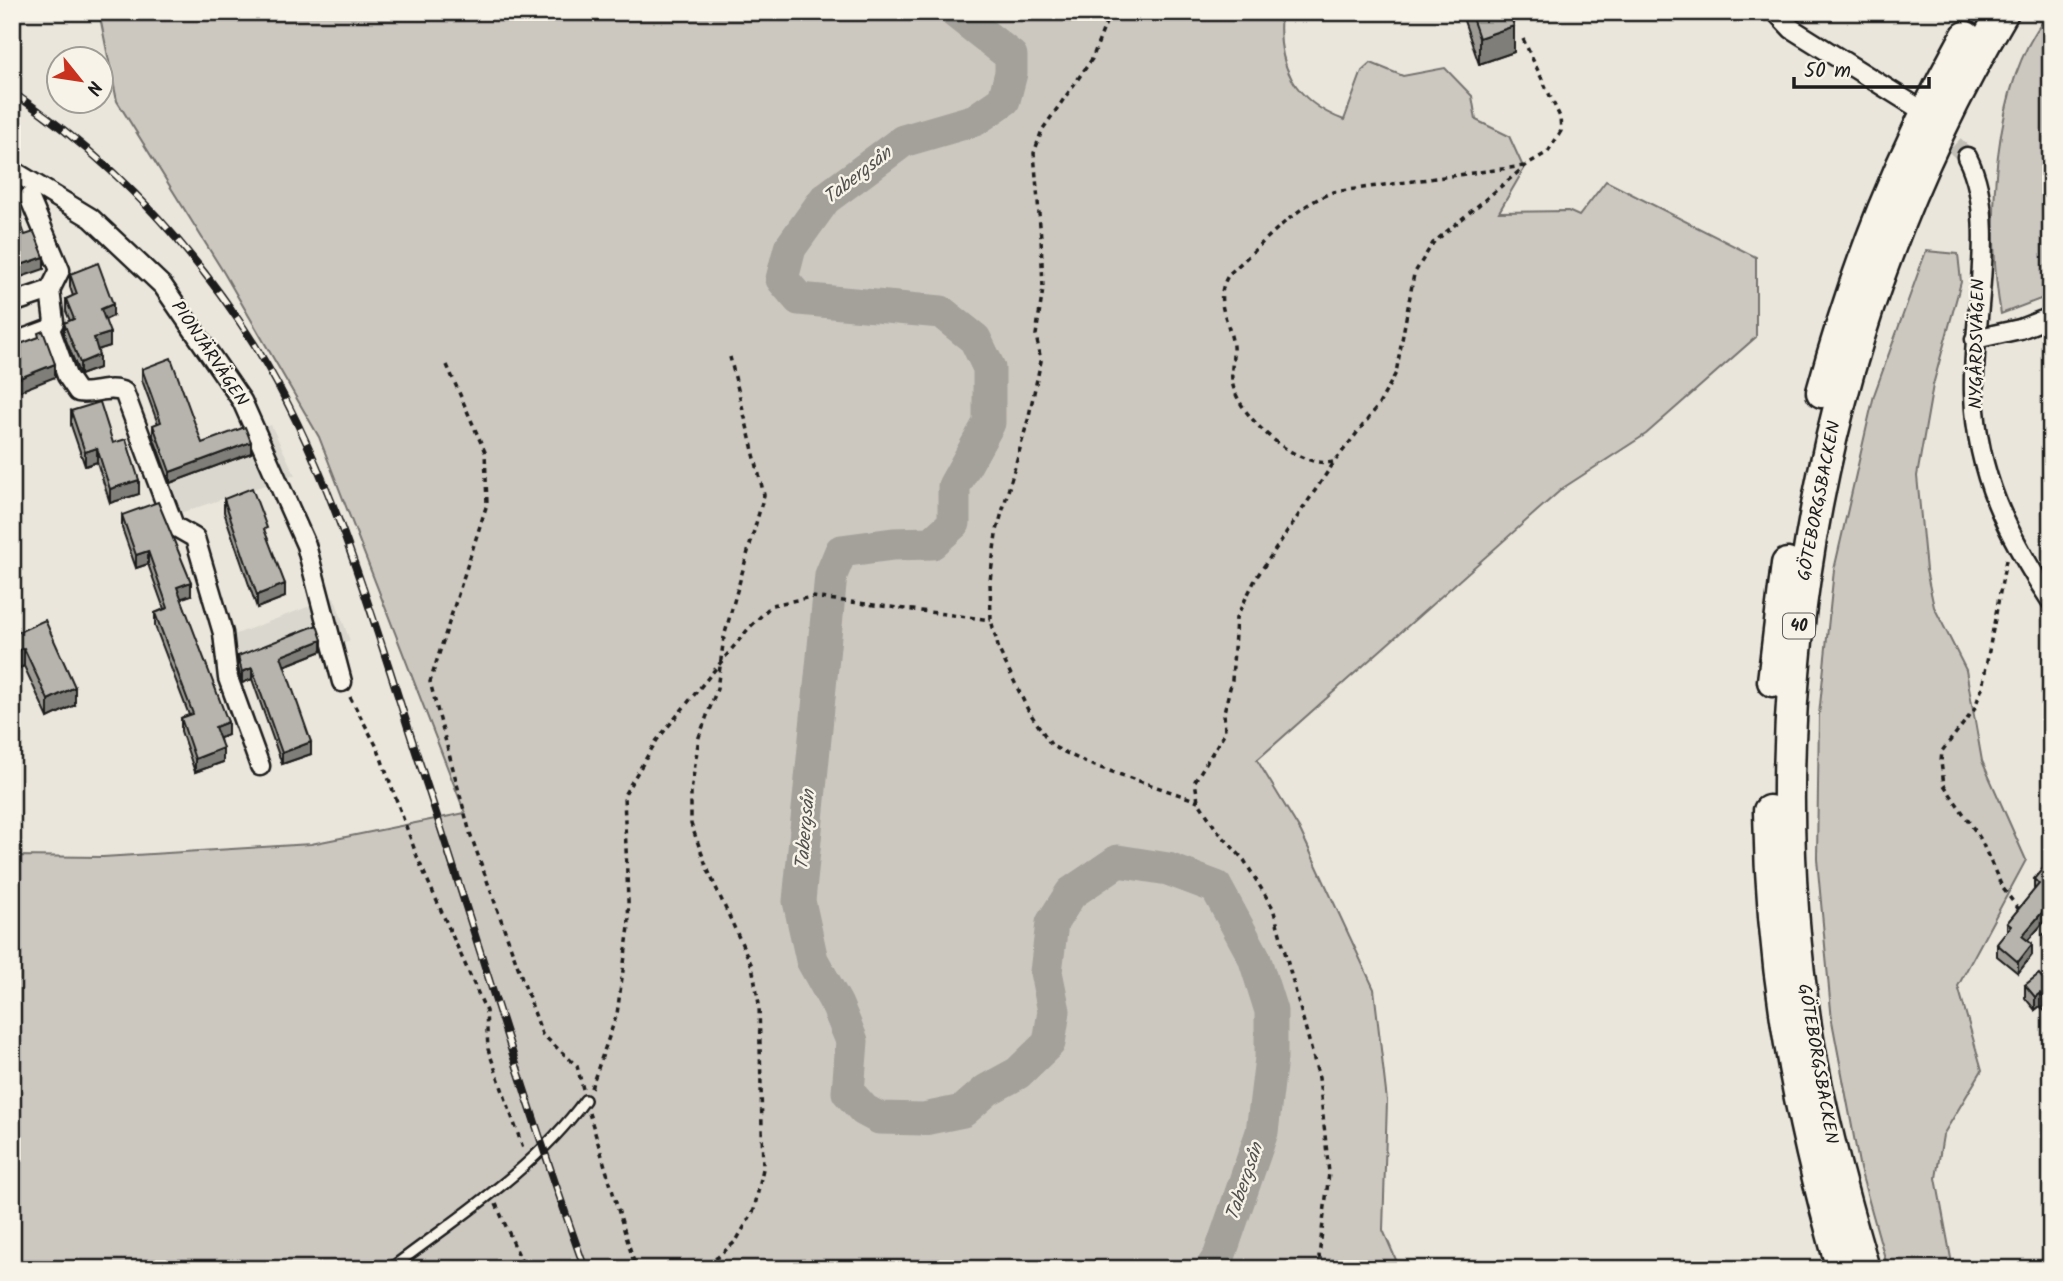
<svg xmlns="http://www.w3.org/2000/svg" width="2063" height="1281" viewBox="0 0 2063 1281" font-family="Kalam,sans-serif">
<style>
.built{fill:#dad7ce}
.green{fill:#ccc8c0;stroke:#74726e;stroke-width:2}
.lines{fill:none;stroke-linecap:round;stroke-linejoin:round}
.river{stroke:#a3a19a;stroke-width:33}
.minor-tunnel{stroke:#c1beb6;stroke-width:18;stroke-dasharray:18 9;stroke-linecap:butt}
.service-casing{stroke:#1c1c1c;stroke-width:14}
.minor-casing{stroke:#1c1c1c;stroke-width:23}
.trunk-casing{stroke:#1c1c1c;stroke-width:35}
.path{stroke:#1c1c1c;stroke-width:3.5;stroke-dasharray:5 5;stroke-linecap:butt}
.service{stroke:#f7f3e8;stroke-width:9}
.minor{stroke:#f7f3e8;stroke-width:18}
.trunk{stroke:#f7f3e8;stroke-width:30}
.rail-casing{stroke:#1c1c1c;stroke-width:8}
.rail{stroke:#f7f3e8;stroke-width:5;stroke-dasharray:16;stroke-linecap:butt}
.wall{fill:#9d9b94;stroke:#1c1c1c;stroke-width:2}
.shaded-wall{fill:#7f7e78;stroke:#1c1c1c;stroke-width:2}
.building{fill:#b6b4ac;stroke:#1c1c1c;stroke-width:2}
.labels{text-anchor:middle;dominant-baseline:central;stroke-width:5;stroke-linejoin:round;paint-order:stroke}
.shield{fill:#f7f3e8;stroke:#5e5c59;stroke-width:2}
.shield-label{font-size:16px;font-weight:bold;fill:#1c1c1c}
.street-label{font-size:18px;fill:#1c1c1c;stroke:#f7f3e8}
.water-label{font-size:19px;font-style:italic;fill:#52514e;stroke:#f7f3e8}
</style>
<rect width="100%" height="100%" fill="#eae6dc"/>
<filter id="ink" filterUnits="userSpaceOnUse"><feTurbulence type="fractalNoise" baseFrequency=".0143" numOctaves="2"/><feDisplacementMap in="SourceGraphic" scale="14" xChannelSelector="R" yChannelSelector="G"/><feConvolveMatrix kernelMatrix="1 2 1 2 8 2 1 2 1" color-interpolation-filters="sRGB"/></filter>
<g filter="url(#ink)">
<g class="built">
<path d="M271 425 295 475 177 514 160 468Z"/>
<path d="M334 597 350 641 238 686 231 665V636Z"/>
</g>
<g class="green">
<path d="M99 12H1281C1276 64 1293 101 1344 120L1362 71 1371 63 1403 76 1445 68 1472 96 1476 120 1509 136 1524 169 1499 212 1568 211 1579 216 1606 181 1756 257V337L1646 434 1563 488 1257 760 1301 832 1374 989 1387 1101 1383 1230 1400 1269H12V856L103 857 311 844 465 813 319 437 224 273 117 101Z"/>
<path d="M2051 12V295L2001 314C1986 232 1991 76 2051 12Z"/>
<path d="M1926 251 1958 254 1961 282 1933 385 1917 476 1926 570 1934 607 1966 670 1982 761 2026 860 1958 986 1982 1070 1943 1135 1936 1178 1953 1269H1888L1860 1169 1832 1021 1817 859 1819 715 1834 570 1874 395Z"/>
</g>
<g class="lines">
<path class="river" d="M955 12 1011 56V73L1004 100 975 120 903 141 825 199 790 248 782 279 799 299 941 312 975 339 989 368V423L954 486V523L932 543 893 544 841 551 831 575 799 901 812 960 837 1005 852 1041 848 1092 864 1110 879 1118 924 1119 963 1111 987 1090 1018 1073 1049 1043 1054 1011 1046 972 1052 923 1071 893 1118 861 1168 869 1216 887 1254 957 1271 1011V1058L1262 1132 1219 1257 1211 1269"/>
<path class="minor-tunnel" d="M1935 126 1967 157"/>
<defs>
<path id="service" d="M390 1269C457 1218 535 1169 585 1100"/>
<g id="minor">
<path d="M1776 12 1792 29 1915 106"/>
<path d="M1967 157C2000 220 1971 322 1974 394 1977 476 2007 534 2051 601"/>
<path d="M12 170 91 218 163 286 242 401 306 545 342 682"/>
<path d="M12 303 50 290"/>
<path d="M50 329 67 376 78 392C93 395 109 385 124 392L174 526 195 538 223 633 228 678 260 766"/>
<path d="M1975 339 2020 329 2051 317"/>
<path d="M12 343 50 329 54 322 50 290 60 270 29 197"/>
</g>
<g id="trunk">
<path d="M1822 392C1857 264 1901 153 1966 37"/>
<path d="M1773 681 1787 564"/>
<path d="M1769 811C1771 972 1798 1115 1842 1269"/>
<path d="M1864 1269C1841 1191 1820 1113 1807 1033 1753 683 1822 318 2003 12"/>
</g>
</defs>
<use href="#service" class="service-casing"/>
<use href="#minor" class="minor-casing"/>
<use href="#trunk" class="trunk-casing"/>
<g class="path">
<path d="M1110 12 1092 59 1042 130 1034 153 1041 238 1043 289 1036 335 1041 361 1028 420 996 534 990 581 991 620 999 650 1028 710 1052 746 1089 764 1198 801"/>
<path d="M447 365 485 452 487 504 430 682 470 833 542 1034 577 1066 583 1089"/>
<path d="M1333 462C1298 469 1244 421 1234 389 1229 375 1234 360 1233 346 1229 317 1212 302 1229 274 1261 246 1293 207 1333 192L1524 166"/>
<path d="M2006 560 1982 688 1974 710 1942 751 1941 762 1944 785 1980 838 2002 887 2020 911"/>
<path d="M350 697 377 747 418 859 486 1011 488 1049 524 1151"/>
<path d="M2035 927 2051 942"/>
<path d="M591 1088 617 1014 629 927 624 795 657 740 749 628 772 605 812 597 991 620"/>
<path d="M589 1113 636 1269"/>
<path d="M496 1204 525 1269"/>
<path d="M645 1269H646"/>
<path d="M698 1269 718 1257 736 1241 754 1210 763 1169 759 1004 752 966 707 868 691 824V792L699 737 717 689 724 637 764 495 730 357"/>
<path d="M1323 1269 1319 1256 1329 1173 1319 1078 1273 908 1244 860 1216 829 1198 801 1195 781 1225 732 1224 712 1232 680 1236 618 1256 578 1335 461 1378 406 1396 373 1414 274 1433 243 1529 163 1548 152 1561 131 1560 117 1523 39"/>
</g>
<use href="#service" class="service"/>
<use href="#minor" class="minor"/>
<use href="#trunk" class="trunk"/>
<defs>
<path id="rail" d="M12 92C111 159 193 246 256 347 330 467 371 613 414 746 472 920 523 1096 585 1269"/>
</defs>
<use href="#rail" class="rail-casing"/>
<use href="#rail" class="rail"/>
</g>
<g class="wall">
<path d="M1461 12H1509L1514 52 1479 64Z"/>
<path d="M70 274 113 316 105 320 110 346 97 350 99 368 80 375 64 335V323L70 321 66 311V299L73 296 70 287Z"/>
<path d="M142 369 202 443 251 453 170 483 153 436V425L158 424 142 380Z"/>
<path d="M71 411 113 443 139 494 110 503 97 462 85 466 71 425Z"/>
<path d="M224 499 267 537 285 597 257 608 224 512Z"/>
<path d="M122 515 191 595 181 598 228 735 220 738 223 762 195 772 181 731V718L189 715 155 626V613L164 609 148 564 136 568 122 528Z"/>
<path d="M12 635 75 705 48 718 24 666 17 669 12 659Z"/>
<path d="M322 651 284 666 311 754 282 764 252 679 242 683 238 667V656Z"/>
<path d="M2051 864V914L2028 940 2032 955 2018 973 1997 956V944L2007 932V923L2034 891V879Z"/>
<path d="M2051 984V1018L2040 1006 2035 1010 2025 998V985L2049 986Z"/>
</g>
<g class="shaded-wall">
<path d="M1514 26V52L1479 64V38Z"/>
<path d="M44 257V269L12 280V268Z"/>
<path d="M113 304V316L101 321V309Z"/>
<path d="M110 333V346L94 351V338Z"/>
<path d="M99 355V368L80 375V363Z"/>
<path d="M55 364V377L12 394V381Z"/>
<path d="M251 442V453L170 483V472Z"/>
<path d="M97 448V462L85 466V452Z"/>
<path d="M139 480V494L110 503V489Z"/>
<path d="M148 551V564L136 568V555Z"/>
<path d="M191 582V595L177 600V587Z"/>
<path d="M285 584V597L257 608V595Z"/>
<path d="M322 640V651L281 667V656Z"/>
<path d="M24 648V666L17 669V651Z"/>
<path d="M252 668V679L242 683V672Z"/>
<path d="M75 687V705L48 718V700Z"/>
<path d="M228 722V735L215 740V727Z"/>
<path d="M311 742V754L282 764V753Z"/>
<path d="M223 748V762L195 772V759Z"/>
<path d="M2051 902V914L2022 947V936Z"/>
<path d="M2032 944V955L2018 973V962Z"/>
<path d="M2040 993V1006L2035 1010V997Z"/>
</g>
<g class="building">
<path d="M1470 12H1509L1514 26 1479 38Z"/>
<path d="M12 200 25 235 34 232 44 257 12 268Z"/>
<path d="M98 263 113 304 101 309 110 333 94 338 99 355 80 363 64 323 74 319 66 299 77 294 70 274Z"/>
<path d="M43 331 55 364 12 381V347L39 337 38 333Z"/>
<path d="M171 358 202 443 245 427 251 442 170 472 153 425 161 422 142 369Z"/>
<path d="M100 402 113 443 126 439 139 480 110 489 97 448 85 452 71 411Z"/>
<path d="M252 488 267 528 264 529 285 584 257 595 224 499Z"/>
<path d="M158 502 191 582 177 587 228 722 215 727 223 748 195 759 181 718 193 714 155 613 168 608 148 551 136 555 122 515Z"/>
<path d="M45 620 75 687 48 700 24 648 17 651 12 641V635Z"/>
<path d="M317 625 322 640 281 656 311 742 282 753 252 668 242 672 238 656Z"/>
<path d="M2048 862 2051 864V902L2022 936 2032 944 2018 962 1997 944 2011 926 2007 923 2039 884 2034 879Z"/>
<path d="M2039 974 2049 986 2051 984V1005L2040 993 2035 997 2025 985Z"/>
</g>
</g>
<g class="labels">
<rect class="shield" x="1783" y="613.5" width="32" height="25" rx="5"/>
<g class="shield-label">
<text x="1799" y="626">40</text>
</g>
<g class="street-label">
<text transform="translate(1978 344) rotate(-89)">NYGÅRDSVÄGEN</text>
<text transform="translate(209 354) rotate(56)">PIONJÄRVÄGEN</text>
<text transform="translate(1820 501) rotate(-79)">GÖTEBORGSBACKEN</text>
<text transform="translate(1817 1064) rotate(80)">GÖTEBORGSBACKEN</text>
</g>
<g class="water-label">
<text transform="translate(858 176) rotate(-38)">Tabergsån</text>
<text transform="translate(806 830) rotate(-85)">Tabergsån</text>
<text transform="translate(1245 1182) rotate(-71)">Tabergsån</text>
</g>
</g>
<rect width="2063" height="1281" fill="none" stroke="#f7f3e8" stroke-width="42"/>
<rect x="21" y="21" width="2021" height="1239" fill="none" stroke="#1c1c1c" stroke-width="2.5" filter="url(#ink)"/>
<g transform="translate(80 80) rotate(120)"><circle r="33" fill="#f7f3e8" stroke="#9f9d96" stroke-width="2"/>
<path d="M0-5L12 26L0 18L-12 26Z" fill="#c8321e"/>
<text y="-10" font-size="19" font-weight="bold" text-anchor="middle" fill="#1c1c1c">N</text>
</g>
<path d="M1794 77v10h135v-10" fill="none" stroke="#1c1c1c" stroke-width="3.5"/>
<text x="1804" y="77" font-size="21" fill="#1c1c1c" stroke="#f7f3e8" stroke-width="5" paint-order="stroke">50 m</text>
</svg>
